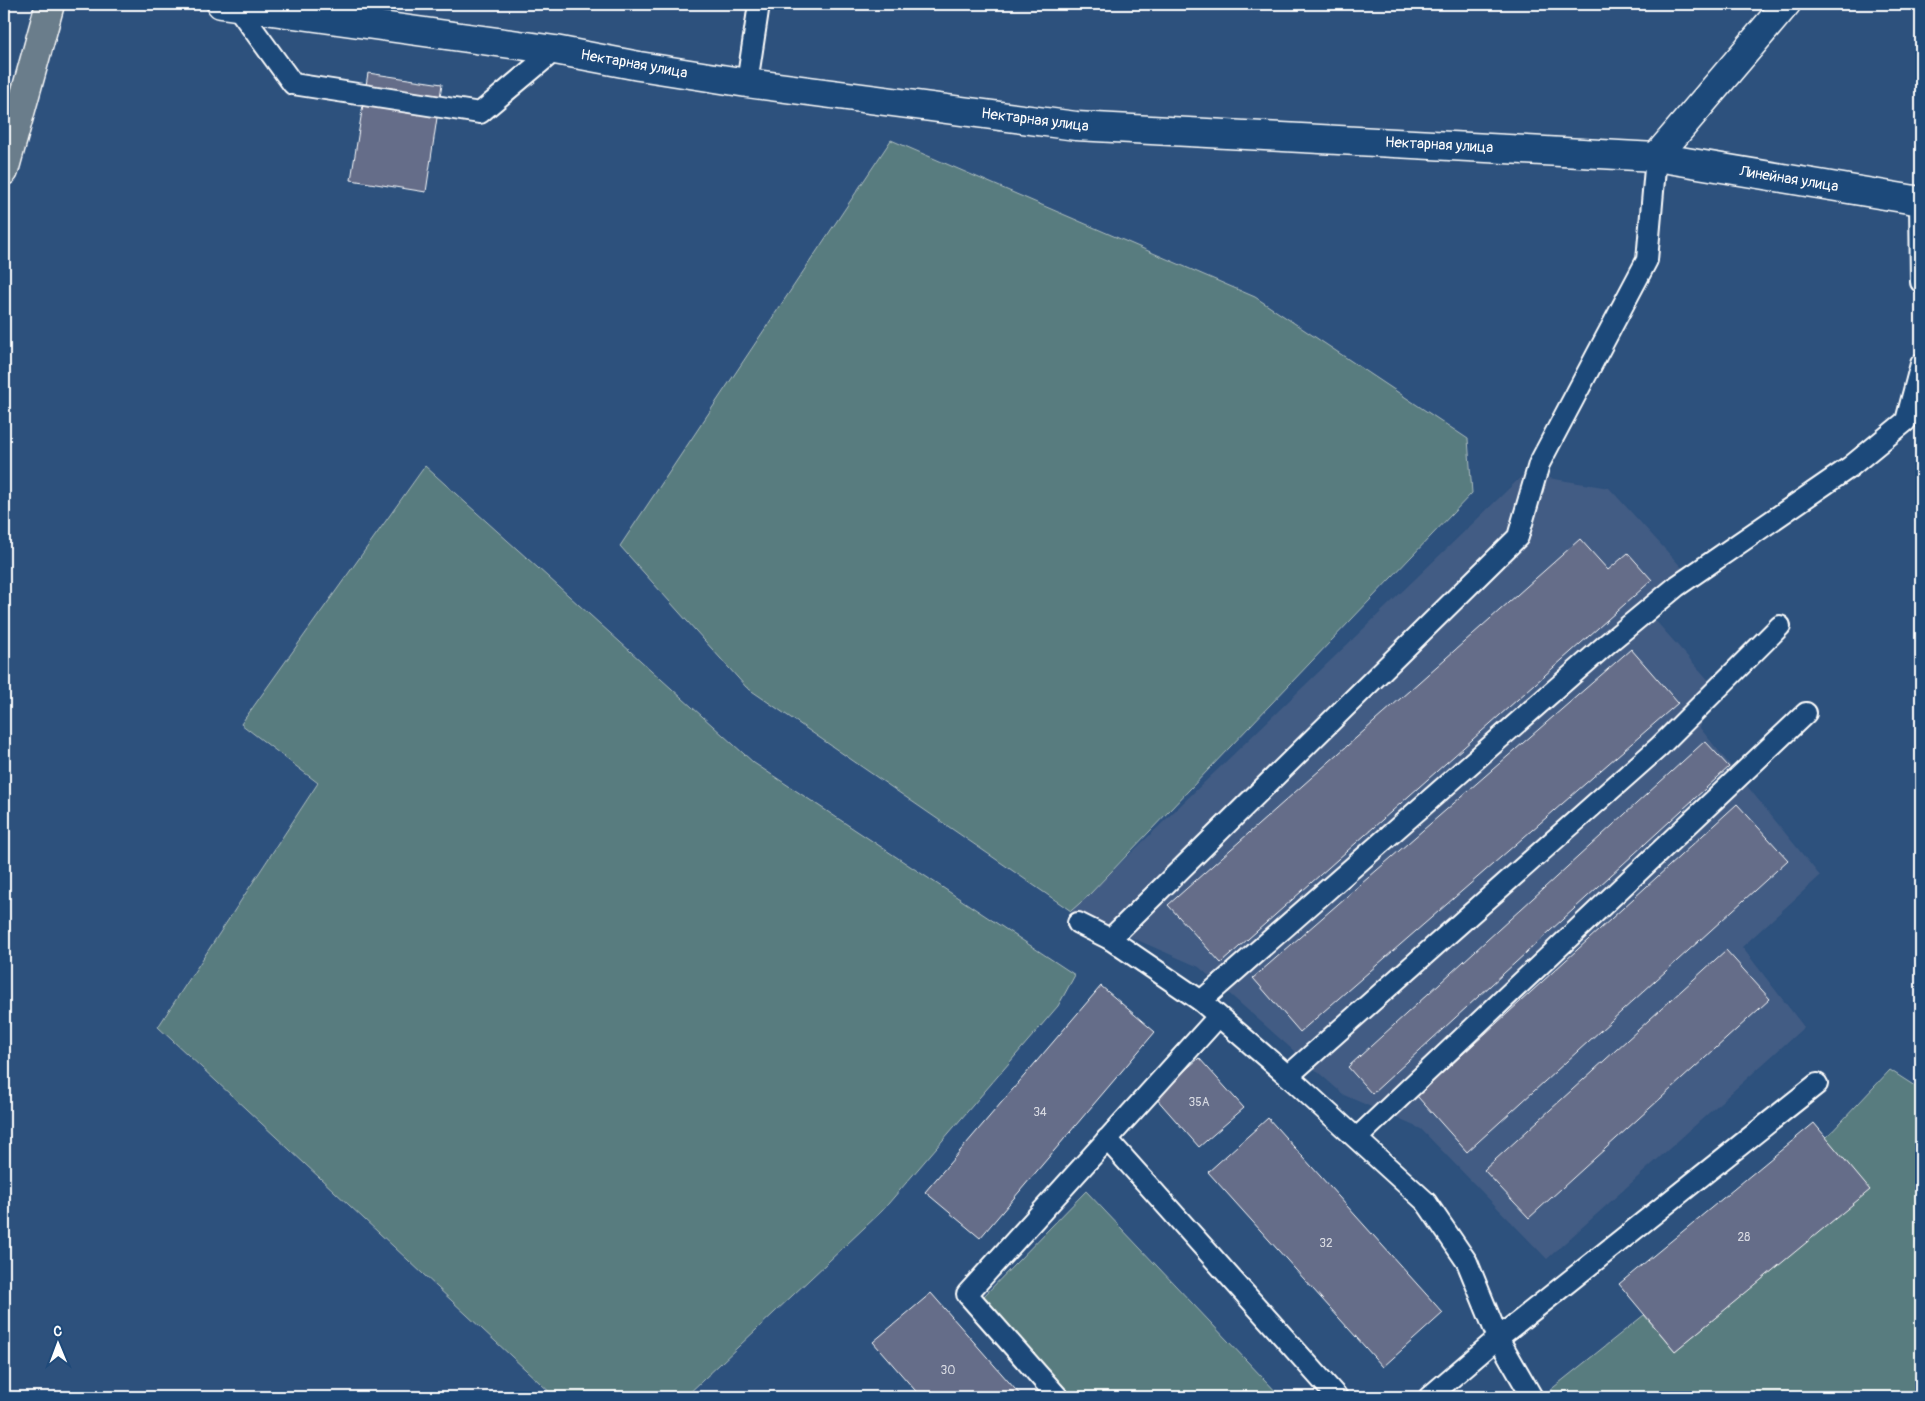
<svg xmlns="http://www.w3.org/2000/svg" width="1925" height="1401" viewBox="0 0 1925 1401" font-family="Pangolin,sans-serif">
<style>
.built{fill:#425c84}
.green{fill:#597b7f;stroke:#acbdbf}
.building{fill:#656d89;stroke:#fff}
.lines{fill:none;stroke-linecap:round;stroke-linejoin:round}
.lane-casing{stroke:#fff;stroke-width:24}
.street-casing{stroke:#fff;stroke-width:31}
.highway-casing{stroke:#fff;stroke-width:31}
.lane{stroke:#1f4a7a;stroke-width:20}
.street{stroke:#1f4a7a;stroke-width:28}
.highway{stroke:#6b7d8b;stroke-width:28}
.labels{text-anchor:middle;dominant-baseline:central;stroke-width:4.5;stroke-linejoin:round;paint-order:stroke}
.number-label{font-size:12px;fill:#d8dae2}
.street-label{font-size:15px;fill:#fff;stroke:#1f4a7a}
</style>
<rect width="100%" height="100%" fill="#2d517d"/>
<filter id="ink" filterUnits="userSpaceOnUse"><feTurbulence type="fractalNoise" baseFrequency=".02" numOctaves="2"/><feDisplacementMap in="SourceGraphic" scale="10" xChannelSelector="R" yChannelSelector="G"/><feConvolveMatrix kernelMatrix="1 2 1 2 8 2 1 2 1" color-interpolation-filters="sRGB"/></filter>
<g filter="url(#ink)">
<path class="built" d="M1524 474 1609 488 1695 582 1654 619 1712 684 1700 728 1820 876 1742 947 1804 1027 1547 1259 1421 1129 1344 1095 1199 967 1071 911Z"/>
<g class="green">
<path d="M891 140 1255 297 1468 439 1472 493 1089 895 1071 911 746 687 620 546Z"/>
<path d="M425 466 754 763 1075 975 1058 1006 882 1211 685 1397H555L158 1027 318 783 241 724Z"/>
<path d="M1890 1070 1921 1090V1397H1545L1544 1395 1644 1315 1675 1351 1869 1190 1826 1138Z"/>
<path d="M1086 1191 1281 1397H1065L980 1300Z"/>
</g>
<g class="building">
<path d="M368 73 442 84 426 192 351 180Z"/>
<path d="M1580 539 1608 570 1628 553 1652 580 1221 963 1168 905Z"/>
<path d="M1631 649 1678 703 1300 1032 1253 978Z"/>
<path d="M1705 741 1729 767 1372 1094 1348 1067Z"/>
<path d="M1737 804 1788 860 1467 1152 1417 1096Z"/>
<path d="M1726 950 1770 999 1529 1218 1484 1170Z"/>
<path d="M1101 986 1155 1032 980 1238 925 1192Z"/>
<path d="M1199 1058 1244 1108 1199 1147 1155 1097Z"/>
<path d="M1268 1118 1443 1313 1383 1367 1208 1172Z"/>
<path d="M1814 1123 1870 1190 1675 1351 1619 1284Z"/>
<path d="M931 1293 1022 1397H921L873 1342Z"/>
</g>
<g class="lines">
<defs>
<g id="lane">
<path d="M237 7 293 84 480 113 555 50"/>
<path d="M747 83 759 4"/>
<path d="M1920 201 1921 282"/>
<path d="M1078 923 1110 939 1201 1001 1288 1076 1426 1202 1467 1262 1498 1338 1532 1397"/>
<path d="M1110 939 1518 537 1539 464 1647 260 1656 157"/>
<path d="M1201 1001 1608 643 1677 586 1850 467 1906 421 1921 364"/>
<path d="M1288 1076 1659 747 1780 626"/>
<path d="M1357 1138 1806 713"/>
<path d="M1107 1139 1337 1397"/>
<path d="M1058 1397 967 1294 1218 1017"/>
<path d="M1429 1397 1498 1338 1817 1084"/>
</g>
<g id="street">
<path d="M221 4 555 50 639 66 747 83 1076 126 1656 157 1786 4"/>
<path d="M1656 157 1921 201"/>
</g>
<path id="highway" d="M4 171 50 4"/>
</defs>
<use href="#lane" class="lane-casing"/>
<use href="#street" class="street-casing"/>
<use href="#highway" class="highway-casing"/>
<use href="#lane" class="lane"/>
<use href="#street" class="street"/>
<use href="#highway" class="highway"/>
</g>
</g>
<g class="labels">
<g class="number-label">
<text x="1199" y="1102">35А</text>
<text x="1040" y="1112">34</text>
<text x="1744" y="1237">28</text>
<text x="1326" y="1243">32</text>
<text x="948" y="1370">30</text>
</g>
<g class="street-label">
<text transform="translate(634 64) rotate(10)">Нектарная улица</text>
<text transform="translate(1035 120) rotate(7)">Нектарная улица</text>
<text transform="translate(1439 145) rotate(3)">Нектарная улица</text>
<text transform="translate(1789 179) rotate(9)">Линейная улица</text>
</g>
</g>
<rect width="1925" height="1401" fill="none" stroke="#1f4a7a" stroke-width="20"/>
<rect x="10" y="10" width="1905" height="1381" fill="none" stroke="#fff" stroke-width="2" filter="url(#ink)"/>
<g transform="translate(58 1344) rotate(359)" stroke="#1f4a7a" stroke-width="4" paint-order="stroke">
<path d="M0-4L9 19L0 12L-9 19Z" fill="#ffffff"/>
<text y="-8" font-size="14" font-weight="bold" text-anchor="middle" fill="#ffffff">С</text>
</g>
</svg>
